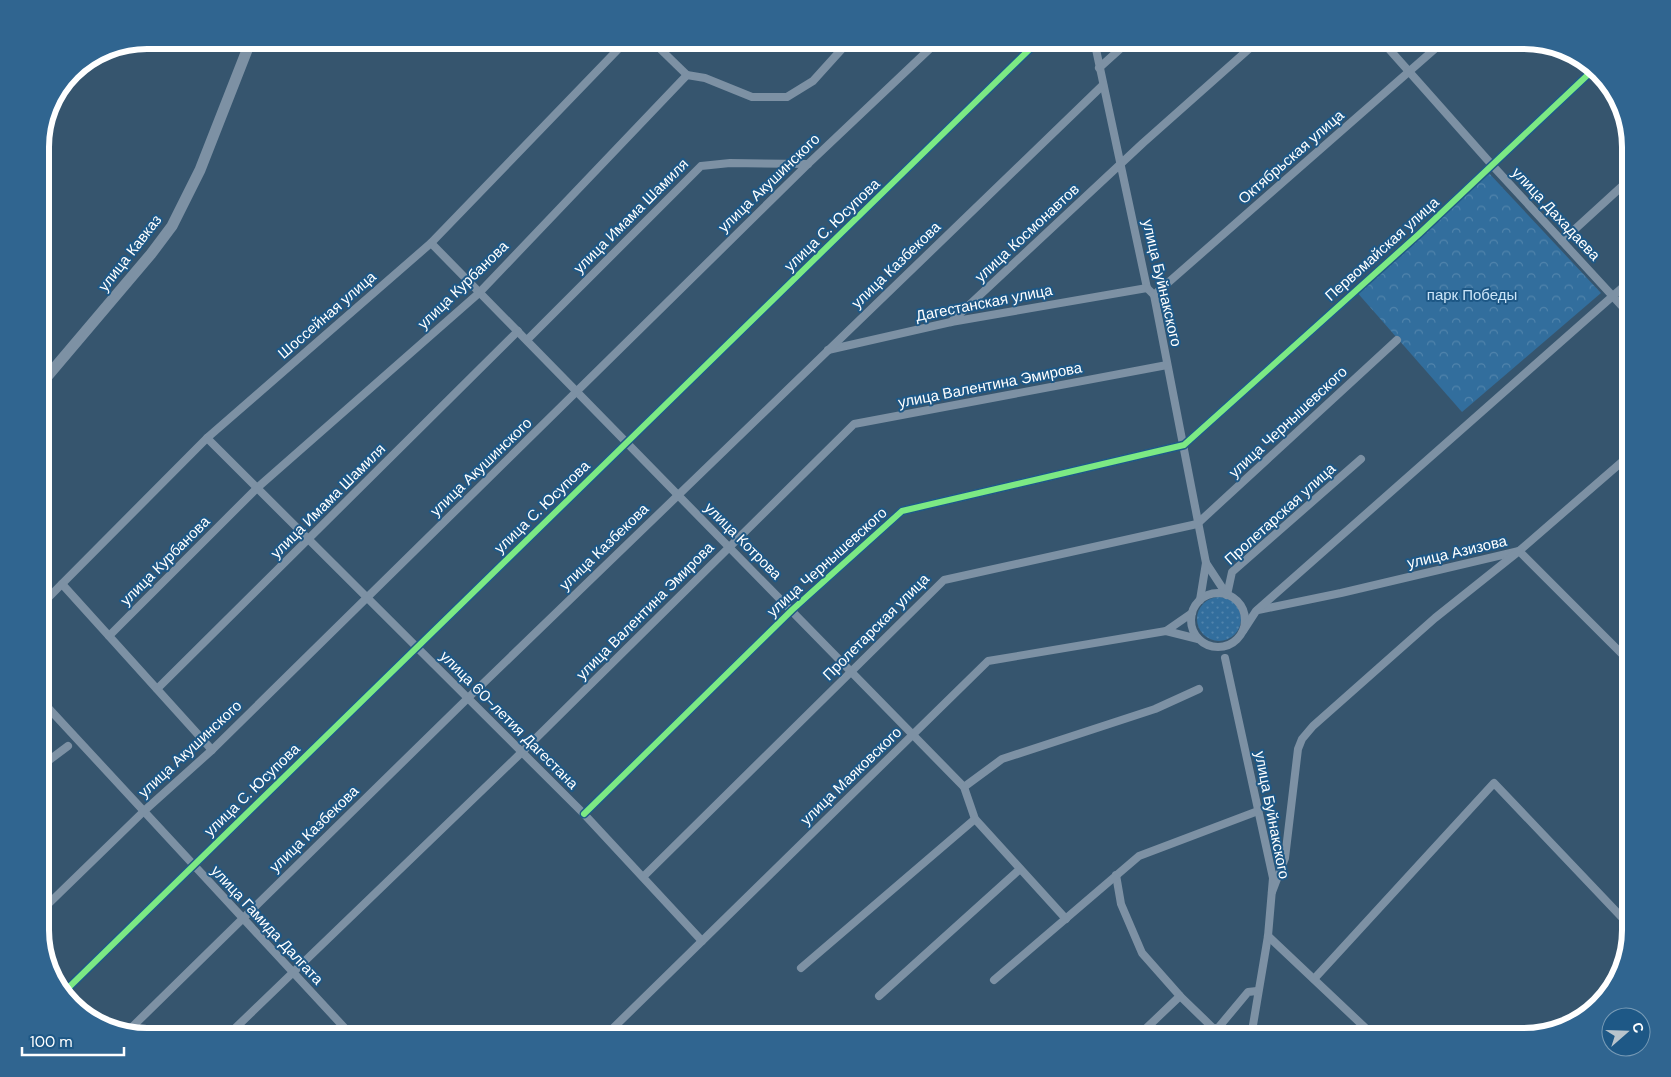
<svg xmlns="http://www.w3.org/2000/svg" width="1671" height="1077" viewBox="0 0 1671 1077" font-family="'DM Sans',sans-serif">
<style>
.grass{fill:url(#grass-dots)}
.park{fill:url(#park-crowns)}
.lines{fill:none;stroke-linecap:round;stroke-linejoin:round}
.minor{stroke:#7d91a4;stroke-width:8}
.highway{stroke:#7d91a4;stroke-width:11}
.cycleway-casing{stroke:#1e5886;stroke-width:9}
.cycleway{stroke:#7ce984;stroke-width:6}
.labels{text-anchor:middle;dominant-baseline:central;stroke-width:4;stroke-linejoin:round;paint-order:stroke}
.street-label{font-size:15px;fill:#fff;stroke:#1e5886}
.park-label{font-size:15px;fill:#cce5f8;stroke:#1e5886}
.rim{fill:none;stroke:#fff;stroke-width:6}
</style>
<defs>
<pattern id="grass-dots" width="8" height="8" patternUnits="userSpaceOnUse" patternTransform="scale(1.25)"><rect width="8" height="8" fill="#326e9d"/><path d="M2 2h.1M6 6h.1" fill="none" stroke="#5184ac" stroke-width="1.8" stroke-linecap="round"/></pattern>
<pattern id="park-crowns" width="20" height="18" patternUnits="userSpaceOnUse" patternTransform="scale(1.25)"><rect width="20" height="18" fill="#326e9d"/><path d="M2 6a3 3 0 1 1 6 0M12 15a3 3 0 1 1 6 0" fill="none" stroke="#5184ac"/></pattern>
</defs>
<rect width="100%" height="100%" fill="#36556e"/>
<circle class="grass" cx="1219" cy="619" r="22"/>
<path class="park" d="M1486 170 1601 293 1462 412 1355 290Z"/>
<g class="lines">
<g class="minor">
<path d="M651 40 687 75"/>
<path d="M1094 40 1147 288 1154 295 1206 563 1227 595"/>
<path d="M1381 40 1492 165 1631 316"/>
<path d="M1099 68 1130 40"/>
<path d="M1562 241 1631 178"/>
<path d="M431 243 964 787 975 819 1066 919"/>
<path d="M1154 295 1445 40"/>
<path d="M951 322 1143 143 1259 40"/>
<path d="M527 340 701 166 730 163 808 164"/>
<path d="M828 350 951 322 1147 288"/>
<path d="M207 438 584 814 702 941"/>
<path d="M62 584 212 750"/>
<circle cx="1218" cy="620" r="27"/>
<path d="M1227 595 1232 572 1361 459"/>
<path d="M1200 600 1206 563"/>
<path d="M40 606 207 438 431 243 627 40"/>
<path d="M1258 610 1341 593 1519 551 1631 454"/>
<path d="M1192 613 1166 631 1198 639"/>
<path d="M1243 631 1256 611 1631 280"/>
<path d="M109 636 257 488 479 293 687 75 705 78 752 97H787L813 81 850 40"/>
<path d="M1621 652 1631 642"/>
<path d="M1225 658 1273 878 1268 936 1251 1037"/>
<path d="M157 689 518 331"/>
<path d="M40 699 353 1037"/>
<path d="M40 767 68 746"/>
<path d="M964 787 1002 759 1155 709 1199 689"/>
<path d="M584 814 792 610 902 511 1184 445 1419 234 1594 69"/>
<path d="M1116 875 1121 904 1142 953 1180 996 1213 1028H1218L1248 992 1257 991"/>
<path d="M643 877 944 580 1197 524 1397 340"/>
<path d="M1272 892 1285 858 1298 749 1302 739 1313 726 1435 618 1519 551 1631 663"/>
<path d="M40 912 144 811 212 750 808 164 939 40"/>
<path d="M1268 936 1375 1037"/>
<path d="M801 968 975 819"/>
<path d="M1314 979 1494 783 1631 927"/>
<path d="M994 980 1139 856 1258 811"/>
<path d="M63 993 1039 40"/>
<path d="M879 996 1020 869"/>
<path d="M128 1031 468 698 1103 85"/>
<path d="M226 1037 522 752 854 424 1167 365"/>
<path d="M604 1037 988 661 1166 631"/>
<path d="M1137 1037 1180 996"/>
</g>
<path class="highway" d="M40 385 151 254 172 226 200 170 251 40"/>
<defs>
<g id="cycleway">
<path d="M584 814 792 610 902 511 1184 445 1419 234 1594 69"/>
<path d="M63 993 1039 40"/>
</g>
</defs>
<use href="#cycleway" class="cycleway-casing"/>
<use href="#cycleway" class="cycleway"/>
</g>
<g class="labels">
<g class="street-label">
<text transform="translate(1291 157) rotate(-41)">Октябрьская улица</text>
<text transform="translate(769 183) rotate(-44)">улица Акушинского</text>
<text transform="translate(1556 214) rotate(47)">улица Дахадаева</text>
<text transform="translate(631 216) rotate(-45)">улица Имама Шамиля</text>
<text transform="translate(832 225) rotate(-44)">улица С. Юсупова</text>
<text transform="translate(1027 233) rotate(-43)">улица Космонавтов</text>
<text transform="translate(1382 249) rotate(-42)">Первомайская улица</text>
<text transform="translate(130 253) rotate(-52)">улица Кавказ</text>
<text transform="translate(896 265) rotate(-44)">улица Казбекова</text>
<text transform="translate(1162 283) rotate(77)">улица Буйнакского</text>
<text transform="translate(463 285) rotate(-44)">улица Курбанова</text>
<text transform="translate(984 303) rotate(-11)">Дагестанская улица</text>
<text transform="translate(327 315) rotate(-41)">Шоссейная улица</text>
<text transform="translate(990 385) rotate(-11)">улица Валентина Эмирова</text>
<text transform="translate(1288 422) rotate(-43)">улица Чернышевского</text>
<text transform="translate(481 467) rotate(-44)">улица Акушинского</text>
<text transform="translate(328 501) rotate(-45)">улица Имама Шамиля</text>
<text transform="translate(542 507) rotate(-44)">улица С. Юсупова</text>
<text transform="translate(1280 514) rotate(-42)">Пролетарская улица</text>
<text transform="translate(743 541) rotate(45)">улица Котрова</text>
<text transform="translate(604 547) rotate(-44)">улица Казбекова</text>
<text transform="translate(1457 552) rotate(-13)">улица Азизова</text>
<text transform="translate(165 561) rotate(-45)">улица Курбанова</text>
<text transform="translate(827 562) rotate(-42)">улица Чернышевского</text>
<text transform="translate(645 611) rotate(-45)">улица Валентина Эмирова</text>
<text transform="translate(876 627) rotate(-45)">Пролетарская улица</text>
<text transform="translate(509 720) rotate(45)">улица 60-летия Дагестана</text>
<text transform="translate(190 749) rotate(-43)">улица Акушинского</text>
<text transform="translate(851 776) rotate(-44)">улица Маяковского</text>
<text transform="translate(252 790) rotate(-44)">улица С. Юсупова</text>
<text transform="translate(1272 815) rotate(79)">улица Буйнакского</text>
<text transform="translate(314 829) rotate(-44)">улица Казбекова</text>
<text transform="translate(267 925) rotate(47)">улица Гамида Далгата</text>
</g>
<g class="park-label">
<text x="1472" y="295">парк Победы</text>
</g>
</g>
<path d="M0 0H1671V1077H0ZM147 49H1524A98 98 0 0 1 1622 147V930A98 98 0 0 1 1524 1028H147A98 98 0 0 1 49 930V147A98 98 0 0 1 147 49Z" fill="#306590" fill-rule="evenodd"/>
<path class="rim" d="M147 49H1524A98 98 0 0 1 1622 147V930A98 98 0 0 1 1524 1028H147A98 98 0 0 1 49 930V147A98 98 0 0 1 147 49Z"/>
<g transform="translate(1626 1032) rotate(70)"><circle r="24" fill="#1e5886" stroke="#789bb6"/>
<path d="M0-4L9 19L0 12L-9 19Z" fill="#b9c4cc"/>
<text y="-8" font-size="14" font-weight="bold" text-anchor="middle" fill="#ffffff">С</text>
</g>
<path d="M22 1047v8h102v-8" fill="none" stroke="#ffffff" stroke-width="2.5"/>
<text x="30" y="1047" font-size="15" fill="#ffffff" stroke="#1e5886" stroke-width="4" paint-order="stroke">100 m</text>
</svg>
